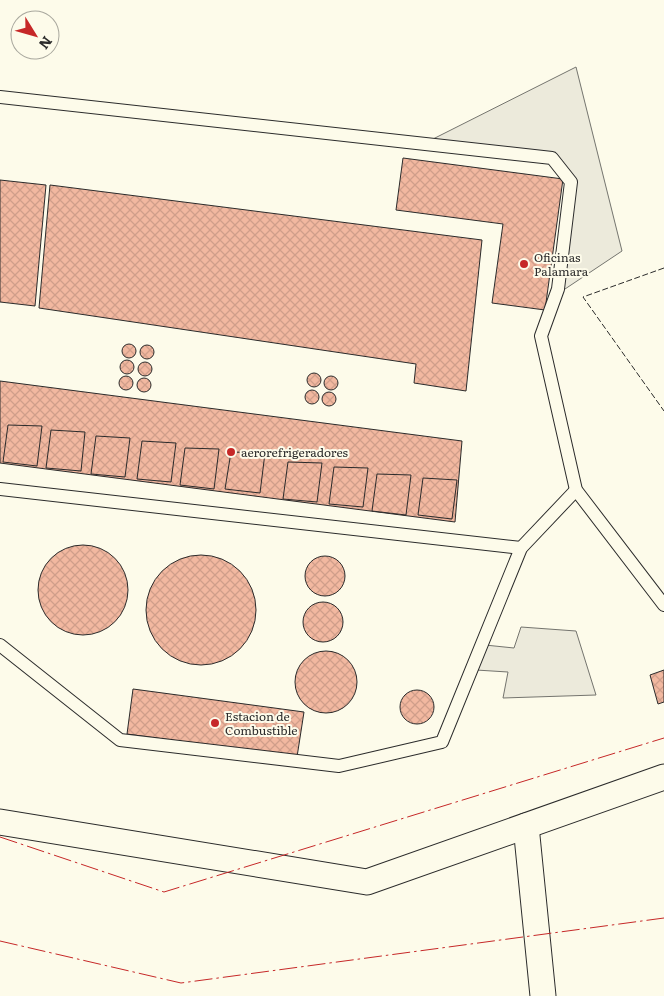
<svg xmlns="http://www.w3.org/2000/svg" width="664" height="996" viewBox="0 0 664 996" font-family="Literata,serif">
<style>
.parking{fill:#eceadb;stroke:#74746e}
.building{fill:url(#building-cross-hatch);stroke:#2b2b2b}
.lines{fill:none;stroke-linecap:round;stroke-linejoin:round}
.lane-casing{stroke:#2b2b2b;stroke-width:14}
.street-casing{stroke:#2b2b2b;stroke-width:27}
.lane{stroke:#fdfbea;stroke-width:12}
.street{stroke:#fdfbea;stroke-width:25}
.fence{stroke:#2b2b2b;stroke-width:1;stroke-dasharray:6 2.5;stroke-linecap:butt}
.power{stroke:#c62828;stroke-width:1;stroke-dasharray:18 4 2.5 4;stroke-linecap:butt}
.poi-dot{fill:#c62828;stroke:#fdfbea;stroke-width:2}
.labels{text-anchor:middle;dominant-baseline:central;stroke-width:4;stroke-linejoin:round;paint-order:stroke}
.poi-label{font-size:12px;fill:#2b2b2b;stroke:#fdfbea;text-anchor:start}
</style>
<defs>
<pattern id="building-cross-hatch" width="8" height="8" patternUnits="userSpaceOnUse" patternTransform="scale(1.25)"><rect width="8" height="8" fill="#f2b8a0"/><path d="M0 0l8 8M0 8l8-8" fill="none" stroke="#d09e8a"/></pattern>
</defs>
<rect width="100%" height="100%" fill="#fdfbea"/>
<g class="parking">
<path d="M576 67 622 251 562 291 577 181 554 154 431 140Z"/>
<path d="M521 627 576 631 596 695 503 698 508 672 476 670 485 645 514 648Z"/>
</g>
<g class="building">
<path d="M403 158 563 179 545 310 492 303 503 224 396 210Z"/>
<path d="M0 180 46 185 35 306 0 302Z"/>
<path d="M50 185 482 240 466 391 414 383 416 364 39 308Z"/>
<circle cx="129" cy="351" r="7"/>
<circle cx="147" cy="352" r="7"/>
<circle cx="127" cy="367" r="7"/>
<circle cx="145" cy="369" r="7"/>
<circle cx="314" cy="380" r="7"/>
<circle cx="331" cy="383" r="7"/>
<circle cx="126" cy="383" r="7"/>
<circle cx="144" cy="385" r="7"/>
<path d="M0 381 462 441 455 522 0 463Z"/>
<circle cx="312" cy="397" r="7"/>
<circle cx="329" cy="399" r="7"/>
<path d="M8 425 42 426 37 466 3 462Z"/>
<path d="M51 430 85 432 81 471 46 468Z"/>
<path d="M96 436 130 438 125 477 91 474Z"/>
<path d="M142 441 176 443 171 482 137 479Z"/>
<path d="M185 448 219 449 214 489 180 485Z"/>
<path d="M231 452 265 453 260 493 225 489Z"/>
<path d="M288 462 322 463 317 502 283 499Z"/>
<path d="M334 467 368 468 363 507 329 504Z"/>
<path d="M377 474 411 475 406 515 372 511Z"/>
<path d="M423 478 457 480 452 519 418 515Z"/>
<circle cx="83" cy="590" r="45"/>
<circle cx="201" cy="610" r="55"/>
<circle cx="325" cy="576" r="20"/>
<circle cx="323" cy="622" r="20"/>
<circle cx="326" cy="682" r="31"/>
<path d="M664 670V702L658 704 650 675Z"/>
<path d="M133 689 304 712 297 757 127 734Z"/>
<circle cx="417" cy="707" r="17"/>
</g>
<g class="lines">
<defs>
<g id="lane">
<path d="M0 97 552 158 571 182 558 289 541 336 576 490 664 605"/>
<path d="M0 489 521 548"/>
<path d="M0 645 120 740 339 766 442 742 521 548 576 490"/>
</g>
<g id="street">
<path d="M0 822 367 882 664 777"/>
<path d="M526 826 543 996"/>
</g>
</defs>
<use href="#lane" class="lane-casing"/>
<use href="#street" class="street-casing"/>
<use href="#lane" class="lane"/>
<use href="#street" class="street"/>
<path class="fence" d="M664 268 583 297 664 411"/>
<g class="power">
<path d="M0 837 164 892 664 738"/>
<path d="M0 941 181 983 664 918"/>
</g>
</g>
<g class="poi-dot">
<circle cx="524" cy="264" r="5"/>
<circle cx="231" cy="452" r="5"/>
<circle cx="215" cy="723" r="5"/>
</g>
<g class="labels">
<g class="poi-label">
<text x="534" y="257">Oficinas<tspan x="534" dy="14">Palamara</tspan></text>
<text x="241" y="452">aerorefrigeradores</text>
<text x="225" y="716">Estacion de<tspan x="225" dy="14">Combustible</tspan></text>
</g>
</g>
<g transform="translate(35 35) rotate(127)"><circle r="24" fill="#fdfbea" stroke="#a9a89e"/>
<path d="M0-4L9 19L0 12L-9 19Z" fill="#c62828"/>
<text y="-8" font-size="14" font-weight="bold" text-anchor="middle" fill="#2b2b2b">N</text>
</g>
</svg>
